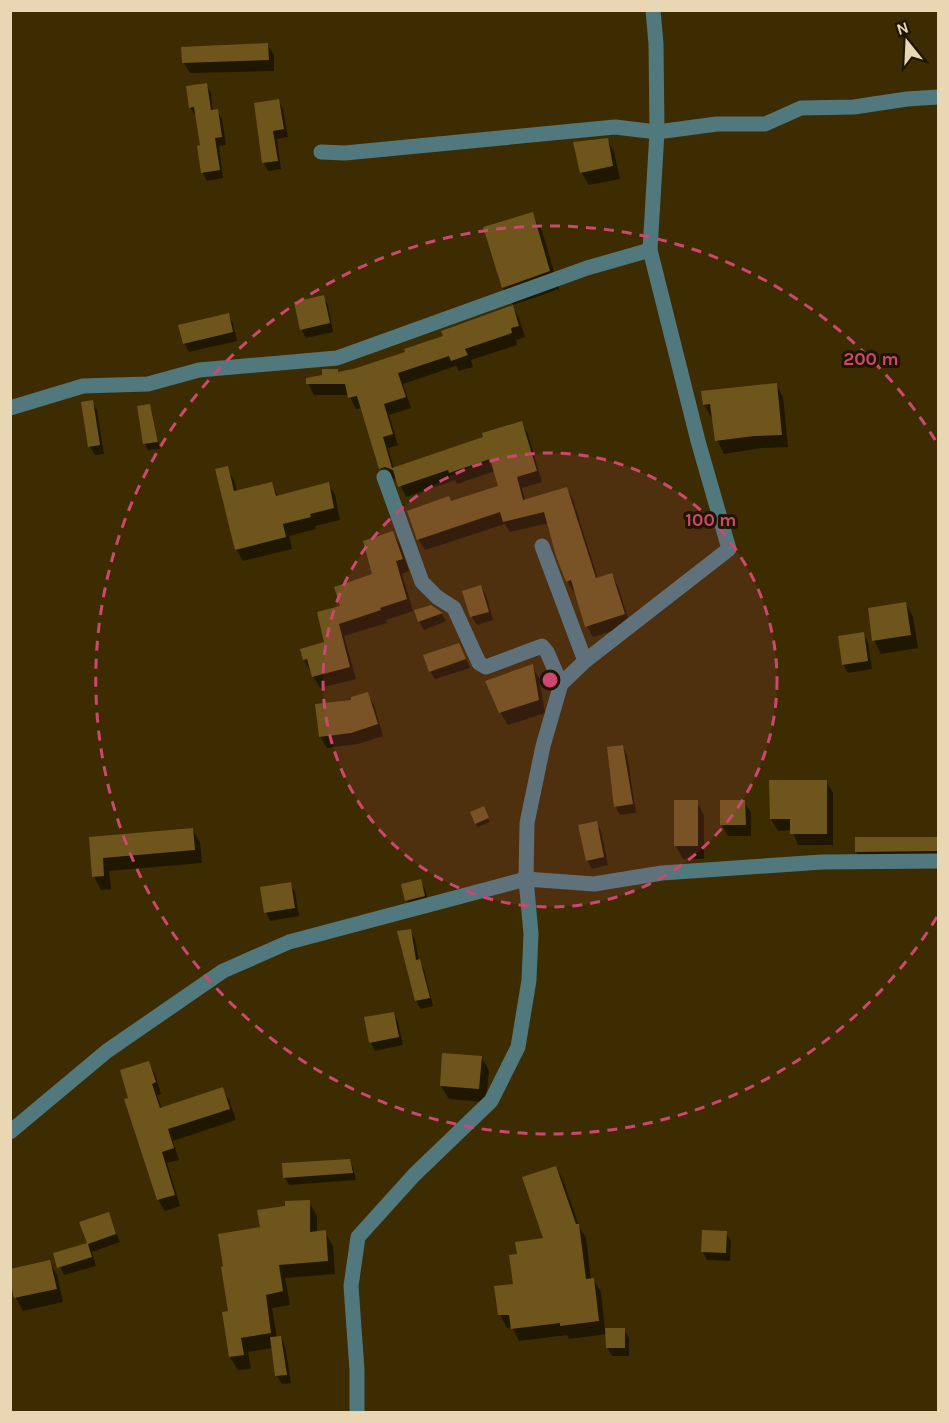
<svg xmlns="http://www.w3.org/2000/svg" width="949" height="1423" viewBox="0 0 949 1423" font-family="Karla,sans-serif">
<style>
.shadow{fill:#0007}
.building{fill:#6e551b}
.lines{fill:none;stroke-linecap:round;stroke-linejoin:round}
.minor{stroke:#50787d;stroke-width:15}
.ring{fill:none;stroke:#cc4871;stroke-width:3;stroke-dasharray:10 8}
.centre{fill:#cc4871;stroke:#1f1501;stroke-width:3}
.ring-label{font-size:18px;text-anchor:middle;font-weight:bold;fill:#cc4871;stroke:#1f1501;stroke-width:6;stroke-linejoin:round;paint-order:stroke}
</style>
<rect width="100%" height="100%" fill="#3d2c01"/>
<g class="shadow">
<path d="M267 44 274 55V71L190 73 183 62Z"/>
<path d="M206 85 211 93 213 112 217 111 222 119 226 145 219 146 223 178 207 181 202 172V146L197 115H195L190 107Z"/>
<path d="M278 101 283 109 288 137 277 139 281 169 268 171 263 162Z"/>
<path d="M607 139 614 152 620 179 589 185 581 172Z"/>
<path d="M532 214 542 231 559 289 513 305 503 288 485 228Z"/>
<path d="M323 297 328 305 333 332 306 338 301 329Z"/>
<path d="M513 307 519 318 525 337 516 340 517 345 471 360 473 367 459 371 456 366 403 384 411 408 389 415 398 445 388 448 394 469 485 438 521 423 528 434 542 482 522 488 525 500 567 488 573 500 598 579 611 575 618 586 630 625 593 637 587 626 576 592H574L567 581 549 523 510 532 505 524 425 550 418 539 451 503 500 486 495 471 457 484 455 480 406 497 398 480 392 478 387 479 381 468 362 408 356 409 349 395H314L308 383 407 353Z"/>
<path d="M228 314 233 323 237 341 189 352 184 343Z"/>
<path d="M776 384 783 397 788 447 762 448 724 454 717 440 712 418 704 405Z"/>
<path d="M92 402 97 410 104 454 95 455 90 447 83 403Z"/>
<path d="M149 405 152 412 160 449 148 450 145 444Z"/>
<path d="M227 468 234 480 237 492 272 484 278 496 328 483 335 495 340 520 315 526 316 529 289 536 292 549 243 561 236 549Z"/>
<path d="M393 533 400 545 409 571 402 574 413 611 386 620 387 623 344 636 356 679 320 688 304 660 325 643 342 607 374 575Z"/>
<path d="M481 587 486 595 493 620 477 625 472 617 464 592Z"/>
<path d="M906 604 913 617 918 648 881 654 874 640Z"/>
<path d="M441 613 446 621 424 630 419 621Z"/>
<path d="M863 633 868 642 872 669 848 673 843 664Z"/>
<path d="M463 653 470 668 435 679 430 671Z"/>
<path d="M532 666 539 678 545 713 508 725 500 712Z"/>
<path d="M367 694 374 705 383 736 358 744 327 748 320 736 353 701Z"/>
<path d="M622 746 627 755 636 813 620 815 615 806Z"/>
<path d="M826 781 833 793V845H798L792 830 778 831 771 819Z"/>
<path d="M697 802 704 815V859H683L676 846Z"/>
<path d="M744 802 751 813V836H728L722 825Z"/>
<path d="M485 811 490 822 478 827 476 824Z"/>
<path d="M596 822 601 831 608 865 592 869 587 860Z"/>
<path d="M192 829 200 842 202 863 109 871 111 889 101 890 94 877 90 838Z"/>
<path d="M938 839V864L864 865 856 852Z"/>
<path d="M420 881 425 889 429 904 411 909 407 900Z"/>
<path d="M290 884 295 892 299 916 270 921 266 912Z"/>
<path d="M410 930 415 939 419 961 424 969 433 1006 421 1009 416 1001 399 932Z"/>
<path d="M394 1013 398 1022 403 1045 375 1051 370 1042Z"/>
<path d="M481 1057 489 1070 486 1102 449 1099 441 1086Z"/>
<path d="M148 1063 155 1074 161 1094 157 1095 162 1109 222 1089 229 1100 236 1120 173 1141 179 1160 167 1163 180 1206 165 1211 158 1200 126 1100 130 1099Z"/>
<path d="M349 1160 353 1168 356 1180 289 1185 285 1178 284 1165Z"/>
<path d="M556 1167 563 1180 579 1226 586 1238 591 1279H593L601 1292 605 1330 624 1329 629 1338V1356H612L607 1347V1334L569 1339 567 1335 519 1341 512 1327 507 1328 500 1315 514 1285 519 1256 545 1239Z"/>
<path d="M309 1202 317 1216V1233L325 1232 333 1246 335 1274 285 1278 290 1305 272 1308 277 1338 281 1337 285 1346 291 1383 282 1384 277 1376 273 1348 248 1352 251 1369 238 1370 230 1357 229 1312 261 1228Z"/>
<path d="M108 1213 120 1242 92 1252 96 1266 64 1275 55 1254 89 1244 81 1223Z"/>
<path d="M726 1233 731 1241 730 1261 707 1260 703 1252Z"/>
<path d="M49 1262 57 1275 63 1302 23 1311 16 1298 10 1274Z"/>
</g>
<g class="building">
<path d="M268 43 269 60 182 63 181 47Z"/>
<path d="M207 83 211 110 218 109 222 137 215 138 220 170 201 173 197 146 200 145 194 107 189 108 186 86Z"/>
<path d="M279 99 284 129 273 131 278 161 262 163 254 103Z"/>
<path d="M608 138 613 166 580 173 573 142Z"/>
<path d="M533 212 550 271 502 288 483 227Z"/>
<path d="M324 295 330 323 300 330 294 302Z"/>
<path d="M513 305 519 326 511 328 512 333 465 349 468 355 451 361 449 356 398 373 406 397 384 404 393 434 383 437 392 468 483 437 482 433 522 421 537 471 517 477 523 500 567 487 596 578 612 573 625 614 585 627 571 580 566 582 556 556 544 512 503 522 500 512 417 540 407 511 449 496 451 501 498 486 490 459 449 473 448 470 398 487 393 470 385 467 379 469 357 396 348 398 345 384H306V378L322 375V369H338V372L353 369 405 352 404 349 443 336 441 331Z"/>
<path d="M229 313 233 332 183 344 178 325Z"/>
<path d="M777 383 782 435 754 436 715 441 710 404 703 405 701 391Z"/>
<path d="M93 400 100 445 88 447 81 402Z"/>
<path d="M150 404 158 442 143 444 137 406Z"/>
<path d="M228 466 234 491 272 482 276 496 329 482 334 508 310 514 311 517 283 524 286 537 235 550 215 469Z"/>
<path d="M393 531 403 559 396 561 407 599 380 608 381 610 339 624 350 667 312 677 307 659 303 660 300 649 324 642 317 612 340 606 334 587 372 574 363 541Z"/>
<path d="M481 585 489 612 470 617 462 591Z"/>
<path d="M906 602 911 635 872 641 868 608Z"/>
<path d="M431 605 443 613 418 622 414 610Z"/>
<path d="M864 632 868 661 842 665 838 636Z"/>
<path d="M459 643 466 659 429 672 423 655Z"/>
<path d="M533 664 539 700 499 713 485 681Z"/>
<path d="M368 692 378 724 351 733 319 737 315 704 351 700V697Z"/>
<path d="M623 745 633 804 614 807 607 747Z"/>
<path d="M769 780H827V834H790V819H770Z"/>
<rect x="674" y="800" width="24" height="46"/>
<path d="M720 800H745L746 825H720Z"/>
<path d="M484 806 489 818 475 824 470 812Z"/>
<path d="M597 821 604 857 586 861 578 825Z"/>
<path d="M193 828 195 850 103 858 104 876 92 877 89 837Z"/>
<path d="M855 837H939V851L855 852Z"/>
<path d="M421 879 425 896 405 901 401 884Z"/>
<path d="M291 882 295 908 264 913 260 887Z"/>
<path d="M411 929 416 960 420 959 430 998 415 1001 397 931Z"/>
<path d="M394 1012 399 1037 369 1043 364 1017Z"/>
<path d="M442 1053 482 1056 479 1089 440 1086Z"/>
<path d="M149 1061 156 1082 152 1084 160 1108 223 1087 230 1109 168 1129 174 1148 162 1152 175 1195 157 1200 124 1099 128 1098 120 1070Z"/>
<path d="M350 1159 353 1173 283 1178 282 1163Z"/>
<path d="M556 1166 576 1224H579L586 1279 594 1278 599 1321 560 1326V1323L511 1329 509 1315H498L494 1286 513 1284 509 1255 517 1254 515 1242 543 1238 522 1177Z"/>
<path d="M310 1200V1232L326 1230 328 1261 279 1265 283 1291 266 1295 271 1333 241 1338 244 1355 229 1357 222 1312 228 1311 221 1267 223 1266 218 1234 260 1227 257 1210 285 1206V1201Z"/>
<path d="M109 1212 116 1234 88 1244 92 1257 57 1268 53 1253 87 1243 79 1222Z"/>
<path d="M702 1230 727 1231 726 1253 701 1252Z"/>
<path d="M50 1260 57 1289 14 1298 10 1281V1269Z"/>
<path d="M605 1328H625V1348H606Z"/>
<path d="M281 1336 287 1375 275 1376 270 1337Z"/>
</g>
<g class="lines">
<g class="minor">
<path d="M321 152 345 153 615 127 657 132 717 124H765L801 108 854 107 907 99 938 97"/>
<path d="M10 408 83 386 148 384 199 370 337 358 587 268 650 250"/>
<path d="M384 477 422 582 437 597 454 608 479 663 486 667 542 646 547 652 561 684"/>
<path d="M542 546 585 661"/>
<path d="M10 1132 107 1051 223 971 289 942 526 879 594 884 662 873 822 862 938 861"/>
<path d="M357 1412V1370L351 1286 358 1237 414 1175 491 1101 518 1047 529 980 531 934 526 879 527 823 543 746 561 684 585 661 729 549 698 441 650 250 657 132 656 44 653 10"/>
</g>
</g>
<circle cx="550" cy="680" r="227" fill="#cc4871" fill-opacity=".12"/>
<g class="ring">
<circle cx="550" cy="680" r="227"/>
<path d="M937 917A454 454 0 1 1 937 443"/>
</g>
<circle cx="550" cy="680" r="9" class="centre"/>
<g class="ring-label">
<text x="871" y="365">200 m</text>
<text x="711" y="526">100 m</text>
</g>
<rect width="949" height="1423" fill="none" stroke="#e9d7b4" stroke-width="24"/>
<g transform="translate(907 42) rotate(342)" stroke="#1f1501" stroke-width="4.5" paint-order="stroke">
<path d="M0-4.5L10 22L0 15L-10 22Z" fill="#e9d7b4"/>
<text y="-9" font-size="16" font-weight="bold" text-anchor="middle" fill="#e9d7b4">N</text>
</g>
</svg>
